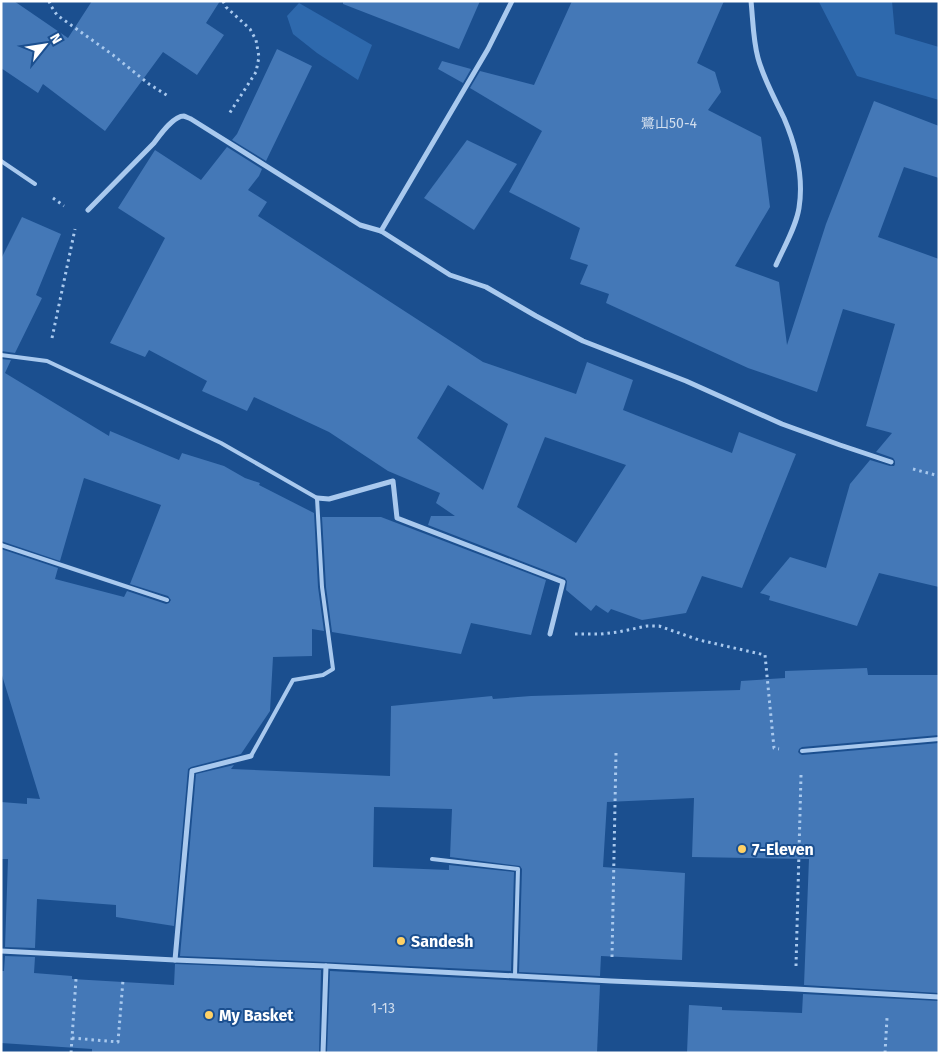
<svg xmlns="http://www.w3.org/2000/svg" width="940" height="1054" viewBox="0 0 940 1054" font-family="'Fira Sans','Noto Sans JP',sans-serif">
<style>
.green{fill:#2e69ad}
.building{fill:#4478b7;fill-rule:evenodd}
.lines{fill:none;stroke-linecap:round;stroke-linejoin:round}
.path{stroke:#a9c9ee;stroke-width:3;stroke-dasharray:2.5 4;stroke-linecap:butt}
.lane{stroke:#a9c9ee;stroke-width:4}
.street{stroke:#a9c9ee;stroke-width:5}
.poi-dot{fill:#ffd166;stroke:#1b4f8f;stroke-width:2}
.labels{text-anchor:middle;dominant-baseline:central;stroke-width:4;stroke-linejoin:round;paint-order:stroke}
.number-label{font-size:14px;fill:#d0dded}
.poi-label{font-size:16px;font-weight:bold;fill:#fff;stroke:#1b4f8f;text-anchor:start}
</style>
<rect width="100%" height="100%" fill="#1b4f8f"/>
<g class="green">
<path d="M819 1H892L895 34 939 47V100L857 76 819 2Z"/>
<path d="M299 3 372 45 358 80 317 53 293 34 287 16Z"/>
</g>
<g class="building">
<path d="M1 1H14L68 38 92 1H220L206 23 224 35 197 75 163 52 105 131 43 84 38 93 1 68Z"/>
<path d="M343 1H480L459 49 343 4Z"/>
<path d="M572 1H724L697 63 715 72 721 92 708 110 761 137 770 207 735 266 779 282 787 345 826 224 874 101 939 126V178L904 167 878 237 939 259V587L879 573 857 626 769 600 770 596 760 593 790 557 826 568 850 484 870 460 890 466H894L895 464V461L893 458 876 452 892 433 866 426 895 324 843 309 817 392 748 368 606 303 609 294 580 284 588 265 570 259 580 228 509 192 542 131 470 88 480 71 534 85Z"/>
<path d="M277 49 312 66 266 161 232 140 237 134Z"/>
<path d="M442 61 471 69 463 83 438 69Z"/>
<path d="M467 140 517 164 474 230 424 198Z"/>
<path d="M227 147 262 169 259 176 248 190 267 202 258 216 483 362 576 394 587 362 633 380 623 410 732 453 739 432 796 454 742 588 702 576 686 613 642 620 611 609 608 613 596 605 591 611 566 590 567 581 565 578 428 525 431 516H455L436 503 440 493 388 471 329 432 254 397 247 411 202 391 207 381 149 350 145 357 110 343 165 238 118 208 155 150 201 180ZM448 385 508 424 483 490 417 438ZM545 437 626 465 576 543 517 507Z"/>
<path d="M22 217 61 234 36 295 42 298 15 353 1 351V259Z"/>
<path d="M1 359 11 360 5 373 109 436 110 431 179 460 182 453 224 466 245 478 260 483 259 485 314 513 318 587 324 631 312 629V656L273 657 270 711 241 754 191 767 188 769 174 926 116 917V905L37 899 35 948 5 947 8 859H1V802L27 804V798L40 799 1 672V549L58 568 55 579 124 597 127 591 166 604 169 603 171 600 168 596 130 584 161 505 84 478 60 561 1 541Z"/>
<path d="M322 517H381L546 580 531 635 471 623 461 654 332 632 326 587Z"/>
<path d="M867 668 868 675H939V735L802 747 799 749 798 752 800 754 802 755 939 743V993L804 985 809 859 692 857 694 798 607 802 603 867 685 873 682 960 601 956 600 976 519 972 522 869 520 866 450 857 452 809 374 807 373 867 449 870V865L514 872 511 971 326 962 180 956 196 774 234 765 231 769 390 776 391 706 492 696 493 699 531 696 740 690 741 681 785 678V671Z"/>
<path d="M5 956 35 957 34 973 72 976V979L174 985 175 964 321 970 319 1053H92V1049L1 1043V971H4Z"/>
<path d="M330 971 600 985 597 1053H327Z"/>
<path d="M803 994 939 1001V1053H687L689 1005 722 1007V1010L802 1013Z"/>
</g>
<g class="lines">
<g class="path">
<path d="M49 1 51 6 57 15 113 55 149 84 168 96"/>
<path d="M223 1 226 7 250 29 256 40 259 57 256 72 229 114"/>
<path d="M53 198 64 206"/>
<path d="M52 338 75 229"/>
<path d="M913 469 939 476"/>
<path d="M575 634H601L618 632 647 626H659L699 640 765 655 774 748 779 749"/>
<path d="M612 957 616 753"/>
<path d="M796 966 801 775"/>
<path d="M72 1038 118 1042 123 980"/>
<path d="M71 1053 76 979"/>
<path d="M885 1053 887 1018"/>
</g>
<g class="lane">
<path d="M1 161 35 184"/>
<path d="M1 355 47 361 221 443 317 498 322 587 333 669 323 675 293 680 251 756"/>
<path d="M1 545 167 600"/>
<path d="M802 751 939 739"/>
<path d="M432 859 518 869 515 975"/>
</g>
<g class="street">
<path d="M751 1C753 20 753 40 758 58 764 80 775 99 784 118 796 146 804 177 799 208 796 227 784 247 776 265"/>
<path d="M88 210 154 143C160 135 173 116 184 116 186 117 189 118 191 119L360 225 381 231 450 275 486 287 536 316 583 341 686 381 782 424 840 445 891 462"/>
<path d="M381 231 488 49 512 1"/>
<path d="M317 498 329 499 393 481 397 518 563 582 550 634"/>
<path d="M1 951 175 960 326 966 611 981 796 989 939 997"/>
<path d="M175 960 192 771 251 756"/>
<path d="M323 1053 326 966"/>
</g>
</g>
<g class="poi-dot">
<circle cx="742" cy="849" r="5"/>
<circle cx="401" cy="941" r="5"/>
<circle cx="209" cy="1015" r="5"/>
</g>
<g class="labels">
<g class="number-label">
<text x="669" y="123">鷺山50-4</text>
<text x="383" y="1008">1-13</text>
</g>
<g class="poi-label">
<text x="752" y="849">7-Eleven</text>
<text x="411" y="941">Sandesh</text>
<text x="219" y="1015">My Basket</text>
</g>
</g>
<rect width="940" height="1054" fill="none" stroke="#ffffff" stroke-width="5"/>
<g transform="translate(45 45) rotate(60)" stroke="#1b4f8f" stroke-width="4" paint-order="stroke">
<path d="M0-4L9 19L0 12L-9 19Z" fill="#ffffff"/>
<text y="-8" font-size="14" font-weight="bold" text-anchor="middle" fill="#ffffff">N</text>
</g>
</svg>
